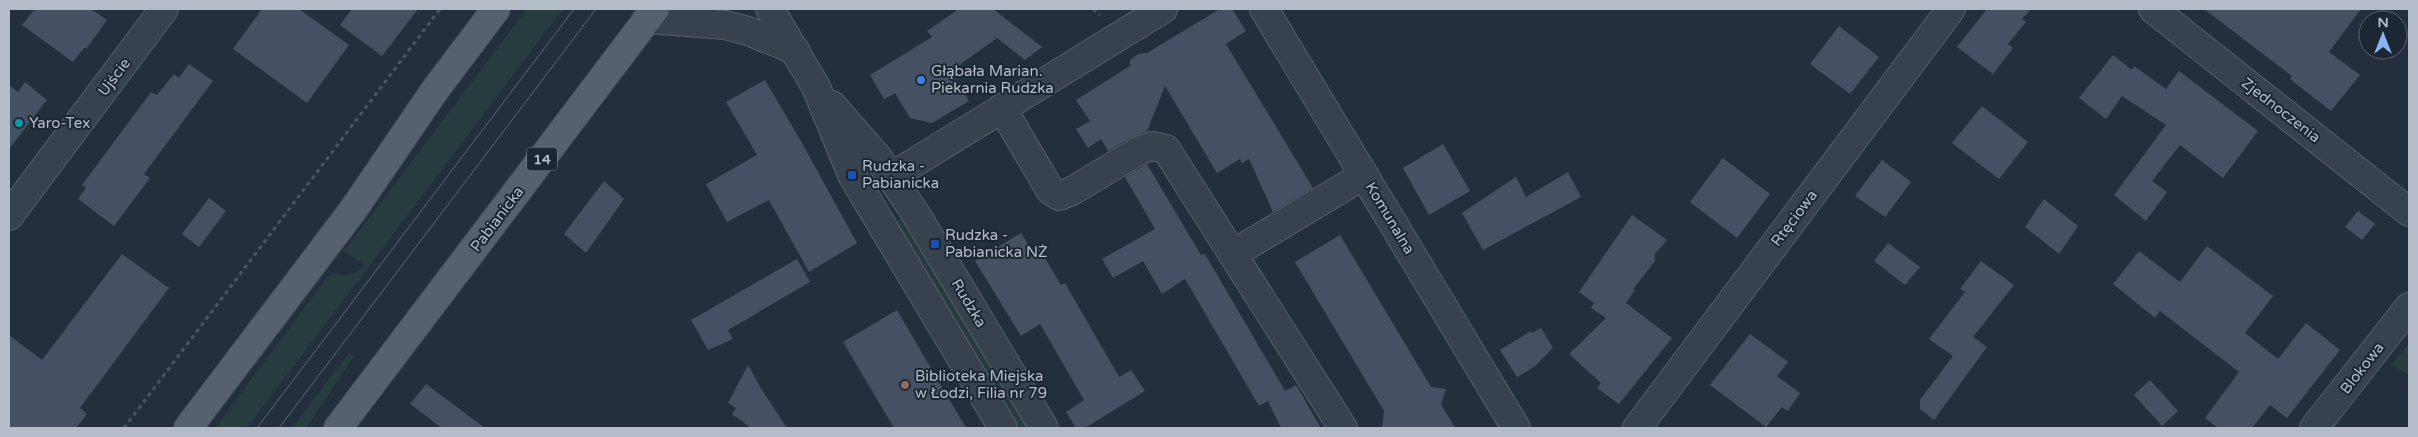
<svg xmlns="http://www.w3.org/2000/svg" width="2418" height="437" viewBox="0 0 2418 437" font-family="'Varela Round',sans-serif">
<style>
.green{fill:#263c3f}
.building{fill:#455162}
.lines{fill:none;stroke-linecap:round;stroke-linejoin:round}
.minor-casing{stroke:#565f6c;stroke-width:30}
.major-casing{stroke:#414a57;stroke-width:30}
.path{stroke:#44595c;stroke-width:3;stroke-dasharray:4 4;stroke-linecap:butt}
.minor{stroke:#38414e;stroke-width:28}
.major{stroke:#56606e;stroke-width:28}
.tram{stroke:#5a6575;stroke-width:1}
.shop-dot{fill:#3f7fe0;stroke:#1d2633;stroke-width:2}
.culture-dot{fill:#0f9aa8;stroke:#1d2633;stroke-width:2}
.transit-dot{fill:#1a4fb4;stroke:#1d2633;stroke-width:2}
.education-dot{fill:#8d6e63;stroke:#1d2633;stroke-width:2}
.labels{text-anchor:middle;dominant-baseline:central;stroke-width:4;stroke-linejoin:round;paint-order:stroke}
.shield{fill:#1d2633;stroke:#878f9c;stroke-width:1}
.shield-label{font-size:14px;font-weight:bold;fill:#b4bcc9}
.poi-label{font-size:15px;fill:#b4bcc9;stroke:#1d2633;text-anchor:start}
.street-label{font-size:15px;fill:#b4bcc9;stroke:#1d2633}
</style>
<rect width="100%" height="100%" fill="#242f3e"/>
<g class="green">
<path d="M527 9H563L253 420 246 428H215L331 272C345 277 354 276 364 265L344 251Z"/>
<path d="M899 218 903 220 1028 428H1019L897 223Z"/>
<path d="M2409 343V375L2391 365Z"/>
<path d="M349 353 354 356 306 428H292Z"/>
</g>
<g class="building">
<path d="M35 9H91L107 20 87 48H84L73 62 22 25Z"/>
<path d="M262 9H299L349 45 307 103 233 49Z"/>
<path d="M352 9H418L382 56 340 25Z"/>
<path d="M959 9H993L1042 47 1025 60 997 38 951 71 969 101 932 123 910 118 895 93 884 99 870 75 932 37 927 31Z"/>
<path d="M1220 9H1232L1246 31 1226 44 1313 188 1273 212 1249 159 1242 163 1240 159 1217 173 1165 86 1147 131 1132 137 1108 151 1101 139 1088 148 1076 129 1090 121 1076 100 1130 66V60L1138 54 1147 53Z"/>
<path d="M1987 9H2031L2022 19 2026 22 2008 44 2013 48 1993 74 1957 47Z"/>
<path d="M2204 9H2361L2329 52 2360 75 2331 111 2290 79 2292 76Z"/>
<path d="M1839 26 1879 57 1850 94 1810 64Z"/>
<path d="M2113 55 2132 70 2134 66 2166 89 2179 71 2258 131 2223 178 2180 145 2152 181 2167 192 2146 221 2114 195 2166 125 2122 96 2106 119 2079 98Z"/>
<path d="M189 64 213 81 144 174 150 178 114 226 78 199 86 188 82 185 151 92 157 95 174 74 179 78Z"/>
<path d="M765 80 802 143 857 243 809 272 769 200 727 222 706 184 757 155 726 102Z"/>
<path d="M25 82 47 100 9 149V85L18 92Z"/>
<path d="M1982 106 2028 142 1999 179 1952 143Z"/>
<path d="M1443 144 1470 191 1429 215 1403 168Z"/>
<path d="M1723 158 1770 194 1737 238 1690 202Z"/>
<path d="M1882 160 1911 182 1885 217 1855 196Z"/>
<path d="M1147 164 1201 255 1205 254 1285 391 1296 385 1321 428H1281L1268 401 1259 406 1185 279 1162 294 1143 261 1113 278 1102 259 1155 229 1125 177Z"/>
<path d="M1568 172 1581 197 1483 250 1462 213 1516 177 1526 197Z"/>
<path d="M604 181 624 199 586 253 564 234Z"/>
<path d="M209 198 226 211 199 247 182 234Z"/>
<path d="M2044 199 2078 226 2059 254 2025 227Z"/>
<path d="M2358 211 2375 224 2362 240 2345 227Z"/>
<path d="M1632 215 1667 240 1655 254V261L1633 289 1635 290 1626 303 1672 338 1619 404 1597 388 1601 383 1569 354 1606 318 1591 308 1594 303 1579 292Z"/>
<path d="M1021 233 1031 249 1037 245 1061 285 1065 283 1119 377 1131 370 1145 391 1085 428H1076L1066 412 1084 400 1040 324 1021 336 975 261Z"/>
<path d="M1340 235 1431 387 1446 389 1441 404 1455 428H1382L1384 411 1295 262Z"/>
<path d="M1888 243 1920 267 1905 285 1874 261Z"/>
<path d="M2207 246 2273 296 2245 333 2278 359 2306 323 2340 350 2287 418 2270 405 2252 428H2218L2205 418 2239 372 2160 311 2155 318 2113 284 2139 251 2180 282Z"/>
<path d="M122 254 169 288 80 408 87 414 76 428H9V335L42 360Z"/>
<path d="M797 259 810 282 728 330 733 339 708 350 691 320Z"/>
<path d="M1981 261 2014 285 1973 337 1987 347 1934 420 1920 409V400L1953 356 1929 339 1965 292 1960 289Z"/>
<path d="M897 310 966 428H894L843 342Z"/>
<path d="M1541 328 1553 348 1534 367 1517 377 1500 350 1531 331 1532 333Z"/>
<path d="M1750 334 1788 362 1777 376 1800 393 1788 411 1782 407 1766 427 1710 385Z"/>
<path d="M748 365 762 390 787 428H751L732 414 736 408 728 403Z"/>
<path d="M2150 380 2178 411 2162 426 2134 395Z"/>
<path d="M426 384 485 428H442L410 404Z"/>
</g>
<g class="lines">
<defs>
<g id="minor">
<path d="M770 9 816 87 852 175 1003 428"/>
<path d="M1264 9 1516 428"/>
<path d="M2153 9 2409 212"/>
<path d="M647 19 725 25 748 31 795 50"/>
<path d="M832 105 879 159 917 216 1044 428"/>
<path d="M1002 108 1050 190 1059 196 1072 191 1140 150 1152 146 1166 149 1343 428"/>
<path d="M891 177 1163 9"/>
<path d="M9 216 164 9"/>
<path d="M1233 254 1364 175"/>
<path d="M1637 428 1951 9"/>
<path d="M2314 428 2409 307"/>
</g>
<g id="major">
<path d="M188 428 353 210 435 90 496 9"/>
<path d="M338 428 655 9"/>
</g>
</defs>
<use href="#minor" class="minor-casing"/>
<use href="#major" class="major-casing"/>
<g class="path">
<path d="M1093 9 1100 15"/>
<path d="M124 428 440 9"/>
</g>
<use href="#minor" class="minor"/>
<use href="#major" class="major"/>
<g class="tram">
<path d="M257 428 574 9"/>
<path d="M279 428 596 9"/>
</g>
</g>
<circle class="shop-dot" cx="921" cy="80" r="5"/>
<circle class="culture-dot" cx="19" cy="123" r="5"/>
<g class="transit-dot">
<rect x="847" y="170" width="10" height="10" rx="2.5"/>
<rect x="930" y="239" width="10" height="10" rx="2.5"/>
</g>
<circle class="education-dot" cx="905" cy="385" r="5"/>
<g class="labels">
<rect class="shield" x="527" y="147.5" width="30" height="23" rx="4"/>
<g class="shield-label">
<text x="542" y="159">14</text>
</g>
<g class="poi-label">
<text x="931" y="71">Głąbała Marian.<tspan x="931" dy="17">Piekarnia Rudzka</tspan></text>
<text x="29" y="123">Yaro-Tex</text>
<text x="862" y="166">Rudzka -<tspan x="862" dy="17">Pabianicka</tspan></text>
<text x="945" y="235">Rudzka -<tspan x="945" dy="17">Pabianicka NŻ</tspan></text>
<text x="915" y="376">Biblioteka Miejska<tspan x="915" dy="17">w Łodzi, Filia nr 79</tspan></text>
</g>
<g class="street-label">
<text transform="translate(114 77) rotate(-53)">Ujście</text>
<text transform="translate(2281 110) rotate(38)">Zjednoczenia</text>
<text transform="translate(1390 218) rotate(59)">Komunalna</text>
<text transform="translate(1794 218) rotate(-53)">Rtęciowa</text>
<text transform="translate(497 219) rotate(-53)">Pabianicka</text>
<text transform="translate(969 303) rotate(59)">Rudzka</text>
<text transform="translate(2362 368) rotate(-52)">Blokowa</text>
</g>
</g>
<rect width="2418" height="437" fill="none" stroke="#b4bcc9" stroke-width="20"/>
<g transform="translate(2383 35)"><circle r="24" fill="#1d2633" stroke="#59626f"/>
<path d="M0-4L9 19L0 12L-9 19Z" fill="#8ab4f8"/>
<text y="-8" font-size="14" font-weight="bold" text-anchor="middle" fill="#b4bcc9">N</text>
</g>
</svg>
